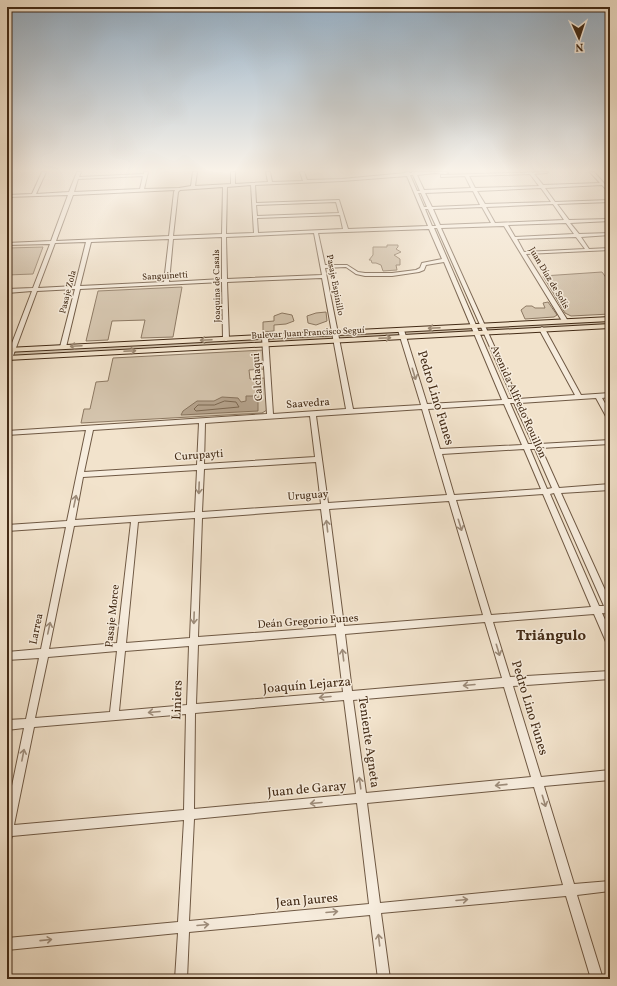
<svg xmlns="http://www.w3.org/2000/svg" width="617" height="986" viewBox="0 0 617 986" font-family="Vollkorn,serif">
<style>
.green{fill:#d4c4ad;stroke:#8c7862}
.water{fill:#b6a48e;stroke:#88745e}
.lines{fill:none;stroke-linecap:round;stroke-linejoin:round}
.shore{stroke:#7c6852;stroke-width:1}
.minor-casing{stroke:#6f5944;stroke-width:2}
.major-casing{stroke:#432b16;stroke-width:2}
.minor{fill:#f7edde;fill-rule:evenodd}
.major{fill:#f2e3cc;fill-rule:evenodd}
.oneway{stroke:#9a8771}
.oneway2{stroke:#9d8c7a}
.labels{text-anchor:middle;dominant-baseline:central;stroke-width:3;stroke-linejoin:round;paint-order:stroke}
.far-street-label{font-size:9px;fill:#432b16;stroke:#f7edde}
.street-label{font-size:11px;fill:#432b16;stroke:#f7edde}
.near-street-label{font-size:13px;fill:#432b16;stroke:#f7edde}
.district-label{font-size:15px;font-weight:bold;fill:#432b16;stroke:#f7edde}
</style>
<rect width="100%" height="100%" fill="#f2e3cc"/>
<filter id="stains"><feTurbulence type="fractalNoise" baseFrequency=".005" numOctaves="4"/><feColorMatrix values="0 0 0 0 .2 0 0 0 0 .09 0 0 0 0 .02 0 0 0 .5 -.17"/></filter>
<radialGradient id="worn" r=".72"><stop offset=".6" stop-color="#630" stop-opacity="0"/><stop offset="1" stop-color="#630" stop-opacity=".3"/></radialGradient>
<g class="green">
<path d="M387 245H398V247L396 249 401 252 394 255 400 259V265H396L397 270 383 271 381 265 376 263H372L371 260H369L373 255V247H387Z"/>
<path d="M43 247 33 274 7 275V253L9 248Z"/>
<path d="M602 272 610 283V314L571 316 565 313 543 276Z"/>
<path d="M182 287 173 337 141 338 145 320 112 321 108 340 86 341 98 291Z"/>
<path d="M548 302 557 315 554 317 525 319 521 310 526 306H532L535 308H545L543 303Z"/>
<path d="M326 312 327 321 316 325 308 323 307 316 316 313Z"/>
<path d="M282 313 292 315 294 321 286 324 274 325V331L263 332V322L274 321V316Z"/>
<path d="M610 319V326L7 358V350Z"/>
<path d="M264 350 265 369 249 370 250 379 265 378 267 410 262 413 81 423 84 409H90L96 382 108 381 113 358Z"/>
</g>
<path class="water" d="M246 396H258V411L181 415 183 411 197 401H214L222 397 238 398 241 402 246 401Z"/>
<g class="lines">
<path class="shore" d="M225 401 236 402 239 407 196 411 194 409 198 405H214Z"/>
<defs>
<path id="minor" d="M42 172H46L36 194 69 192 77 172H81L79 177 144 174V172H148L144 189 179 188 191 186 193 172H197L195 186 231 184V172H235V184L268 182 266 172H270L272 182 303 181 300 172H304L307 180 342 179 406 173 405 172H409V173H412V172H447L448 173 446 174 435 173 417 175 424 190 471 188 465 176 441 177V175H442L548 172 546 173 534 174 543 185 600 183 590 172H594L610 190V193L602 185 545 188 555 202 610 200V202L557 204 569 220 610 219V221L570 223 579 234 610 233V235L581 237 589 249 610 248V250L526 254 568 321 565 323 562 321 504 226 441 228 518 399 575 395 539 329 542 327 545 329 581 395 610 393V397L602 398 610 412V420H608L596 398 520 403 539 444 610 440V444L541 448 559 488 610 484V490L561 493 610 601V614L602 613 610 631V645L607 644 594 614 493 622 510 677 610 671V679L513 686 541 777 610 770V780L544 786 574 884 610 881V891L577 895 603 979H591L566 896 381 913 390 979H378L370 915 189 932 187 979H175L178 933 7 950V938L178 922 184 820 12 836 11 839 7 840V810L24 728 7 730V720L26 719 39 658 7 660V652L41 649 66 527 7 531V525L67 521 86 430 7 435V431L267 414 262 337 265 335 268 337 273 414 346 409 322 278 227 282 229 339 226 341 223 339 222 282 80 289 66 347 63 349 60 347 75 289 37 291 10 364 7 366V356L32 291 7 293V289L33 288 50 244 7 245V243L51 241 68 195 7 197V195L32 194ZM530 174 539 186 475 188 469 176ZM410 175H413L420 191H417ZM143 176 140 189 74 192 78 179ZM407 176 428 226 348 229 339 200 256 203 255 185 342 181ZM251 185 254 233 226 234 227 187ZM223 187 222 234 173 236 178 192 180 190ZM541 188 551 202 485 204 477 191ZM175 190 174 192 169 236 56 241 73 195ZM473 191 480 205 432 207 425 193ZM418 193H421L427 207H424ZM336 202 339 213 257 216 256 205ZM553 204 564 220 495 223 486 207ZM482 207 491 223 440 225 433 209ZM425 209H428L436 226H432ZM340 215 343 229 258 233 257 218ZM566 223 574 234 515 237 508 225ZM434 228H437L513 399H508ZM429 229 442 259 422 263 420 268 416 270 392 273H365L358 272 347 265H325L318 233ZM314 233 322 275 227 279 226 237ZM222 237V279L169 282 173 239ZM576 237 585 249 524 252 517 239ZM169 239 164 282 80 286 91 242ZM86 242 75 286 38 288 55 243ZM444 262 502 400 427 404 404 330 401 328 398 330 421 405 353 409 325 268 346 267 356 274 365 276H392L419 272 424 270 426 265ZM510 403H514L533 444H528ZM504 404 522 445 440 449 428 409ZM422 409 447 495 328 503 316 416ZM310 416 315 457 204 464 205 423ZM199 423 197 465 84 472 93 430ZM524 449 541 489 454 495 442 454ZM530 449H535L552 488 547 489ZM316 462 321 504 202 512 204 469ZM197 470 195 512 75 520 83 477ZM554 493 604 606H599L550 494ZM543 494 591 607 491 615 456 500ZM449 501 483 615 344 626 329 509ZM321 509 336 627 198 637 202 518ZM195 518 190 638 126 643 138 522ZM131 522 117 643 49 649 74 526ZM485 622 502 678 352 691 345 634ZM336 634 343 692 196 704 198 645ZM189 646 187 705 119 711 125 651ZM117 651 110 712 35 718 48 657ZM504 687 531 777 366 793 353 700ZM344 700 356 794 194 809 195 713ZM186 714 184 810 14 825 34 727ZM534 787 563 885 380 903 367 803ZM357 803 369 904 189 921 194 819Z"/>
<g id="major">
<path d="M610 317V321L7 352V348Z"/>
<path d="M610 324V328L7 360V356Z"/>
</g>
</defs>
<use href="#minor" class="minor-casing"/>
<use href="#major" class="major-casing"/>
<use href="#minor" class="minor"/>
<use href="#major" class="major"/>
</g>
<defs><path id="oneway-shaft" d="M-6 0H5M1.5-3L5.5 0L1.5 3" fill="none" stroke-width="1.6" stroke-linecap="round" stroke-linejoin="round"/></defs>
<g class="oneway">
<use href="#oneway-shaft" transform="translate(434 328) rotate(177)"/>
<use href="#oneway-shaft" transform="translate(385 338) rotate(-3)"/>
<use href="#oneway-shaft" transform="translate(206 340) rotate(177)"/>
<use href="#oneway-shaft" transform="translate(76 346) rotate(177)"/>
<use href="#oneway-shaft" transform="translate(130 351) rotate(-3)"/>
</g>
<g class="oneway2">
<use href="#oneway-shaft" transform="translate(414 374) rotate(73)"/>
<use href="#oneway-shaft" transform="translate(199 488) rotate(92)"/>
<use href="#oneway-shaft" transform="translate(75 501) rotate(-78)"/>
<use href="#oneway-shaft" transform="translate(460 525) rotate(73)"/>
<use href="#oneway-shaft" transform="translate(327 526) rotate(-97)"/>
<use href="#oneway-shaft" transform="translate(194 618) rotate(92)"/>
<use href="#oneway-shaft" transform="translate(49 628) rotate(-78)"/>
<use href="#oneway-shaft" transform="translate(498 650) rotate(73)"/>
<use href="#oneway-shaft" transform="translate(343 655) rotate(-97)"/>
<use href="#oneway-shaft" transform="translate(469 685) rotate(175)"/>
<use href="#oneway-shaft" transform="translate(325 697) rotate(175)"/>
<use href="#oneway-shaft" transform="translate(154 712) rotate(175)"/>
<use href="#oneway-shaft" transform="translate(23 755) rotate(-79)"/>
<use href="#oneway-shaft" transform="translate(360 783) rotate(-98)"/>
<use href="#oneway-shaft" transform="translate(501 785) rotate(174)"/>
<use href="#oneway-shaft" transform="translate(544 801) rotate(73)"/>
<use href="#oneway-shaft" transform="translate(316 803) rotate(175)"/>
<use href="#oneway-shaft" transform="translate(462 900) rotate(-5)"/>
<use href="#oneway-shaft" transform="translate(332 912) rotate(-5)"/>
<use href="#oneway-shaft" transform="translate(203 925) rotate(-5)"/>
<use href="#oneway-shaft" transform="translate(46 940) rotate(-6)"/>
<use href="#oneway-shaft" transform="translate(379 940) rotate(-97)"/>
</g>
<linearGradient id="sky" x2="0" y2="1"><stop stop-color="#94aec4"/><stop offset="0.55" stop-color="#f9f2e8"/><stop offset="1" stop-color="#f9f2e8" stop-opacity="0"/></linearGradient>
<rect width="617" height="310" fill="url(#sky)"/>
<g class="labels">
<g class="far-street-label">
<text transform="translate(165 276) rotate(-3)">Sanguinetti</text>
<text transform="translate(549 278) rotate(59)">Juan Díaz de Solís</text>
<text transform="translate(335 285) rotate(79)">Pasaje Espinillo</text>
<text transform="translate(217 286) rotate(-91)">Joaquina de Casals</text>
<text transform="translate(68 292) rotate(-76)">Pasaje Zola</text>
<text transform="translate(308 333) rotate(-3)">Bulevar Juan Francisco Seguí</text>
</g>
<g class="street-label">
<text transform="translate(258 377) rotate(-94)">Calchaqui</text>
<text transform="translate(518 402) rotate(66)">Avenida Alfredo Rouillón</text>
<text transform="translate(308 404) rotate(-4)">Saavedra</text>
<text transform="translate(199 456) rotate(-4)">Curupayti</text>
<text transform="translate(308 496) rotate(-4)">Uruguay</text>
<text transform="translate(113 616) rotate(-84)">Pasaje Morce</text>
<text transform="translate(308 622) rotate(-4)">Deán Gregorio Funes</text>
<text transform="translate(37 629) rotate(-78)">Larrea</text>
</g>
<g class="near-street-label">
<text transform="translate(435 398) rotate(73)">Pedro Lino Funes</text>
<text transform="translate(307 686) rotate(-5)">Joaquín Lejarza</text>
<text transform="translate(178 700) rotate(-88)">Liniers</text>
<text transform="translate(529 708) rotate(73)">Pedro Lino Funes</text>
<text transform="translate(368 742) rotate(82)">Teniente Agneta</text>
<text transform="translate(307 790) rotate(-5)">Juan de Garay</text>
<text transform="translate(307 901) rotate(-5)">Jean Jaures</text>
</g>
<g class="district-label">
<text x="551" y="636">Triángulo</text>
</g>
</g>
<rect width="617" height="986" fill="none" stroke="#f2e3cc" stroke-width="24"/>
<rect x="8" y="8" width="601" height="970" fill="none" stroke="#432b16" stroke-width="2"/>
<rect x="12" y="12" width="593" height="962" fill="none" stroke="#432b16"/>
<g transform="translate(579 38) rotate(177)" stroke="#f7edde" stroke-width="3" paint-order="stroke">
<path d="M0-3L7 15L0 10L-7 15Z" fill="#432b16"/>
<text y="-6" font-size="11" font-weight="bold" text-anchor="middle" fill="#432b16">N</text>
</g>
<rect width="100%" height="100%" filter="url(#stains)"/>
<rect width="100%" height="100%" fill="url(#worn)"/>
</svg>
